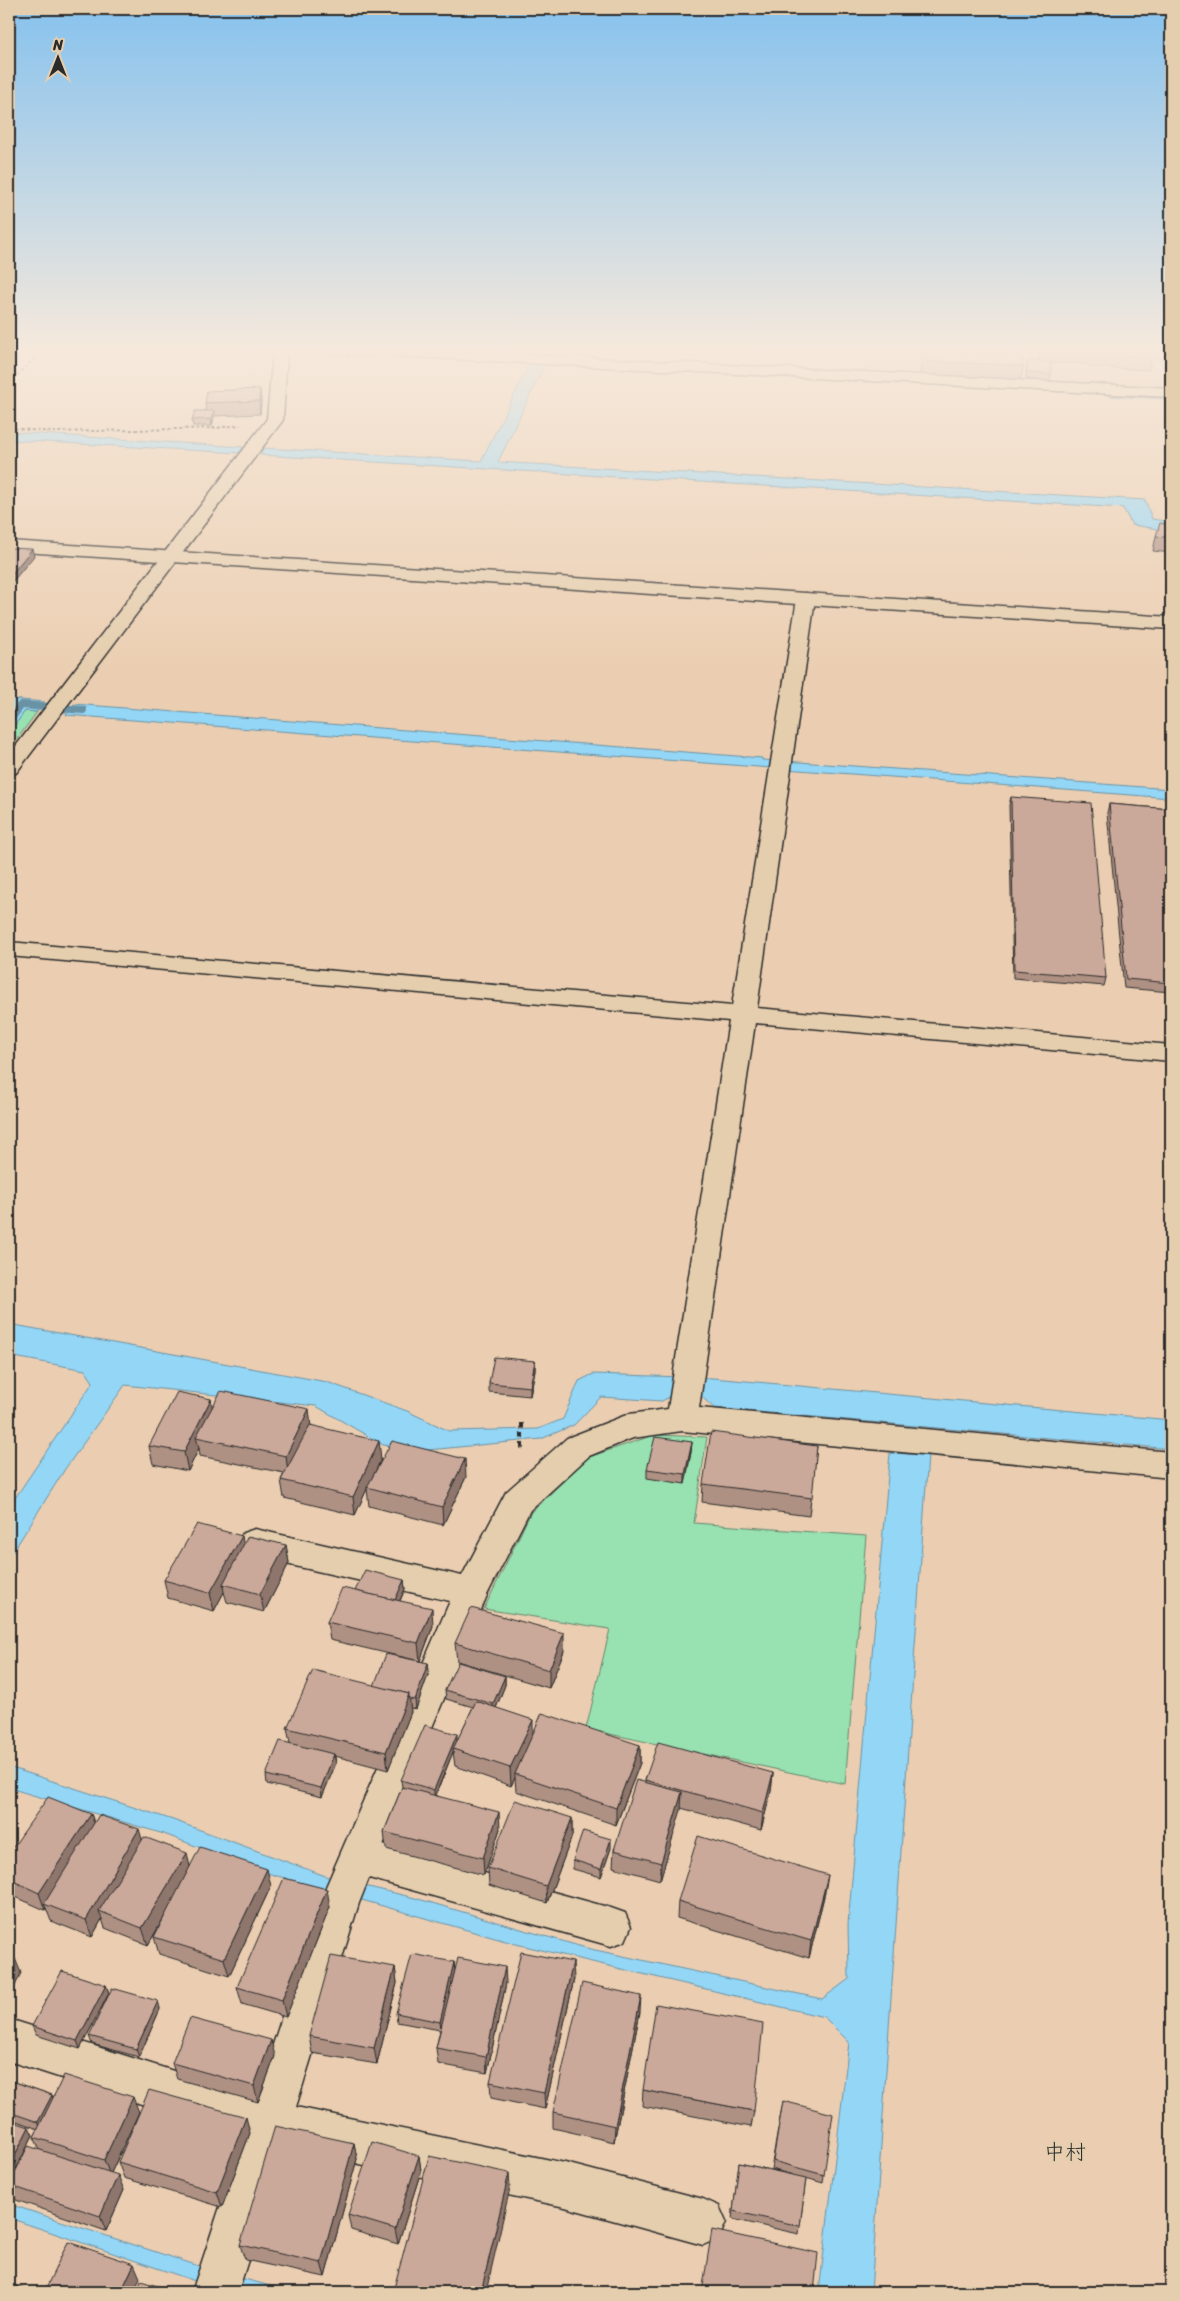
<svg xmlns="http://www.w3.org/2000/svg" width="1180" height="2301" viewBox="0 0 1180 2301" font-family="Sriracha,'Klee One',sans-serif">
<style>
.built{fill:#ddc0a7}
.green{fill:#98e1b0;stroke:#62866e}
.water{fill:#94d6f6;stroke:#6a92a5}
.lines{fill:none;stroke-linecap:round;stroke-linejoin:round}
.stream-far1{stroke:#6a92a5;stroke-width:5.5}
.stream{stroke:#6a92a5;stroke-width:8}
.minor-casing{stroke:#2b2b2b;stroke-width:3}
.tertiary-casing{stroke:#2b2b2b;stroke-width:3}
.path-far1{stroke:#2b2b2b;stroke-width:2;stroke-dasharray:3 2.5;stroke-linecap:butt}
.path{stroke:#2b2b2b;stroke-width:4;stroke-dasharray:5.5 4.5;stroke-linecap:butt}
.minor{fill:#e5ceae;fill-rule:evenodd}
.tertiary{fill:#e5ceae;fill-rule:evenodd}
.wall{fill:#af9184;stroke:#2b2b2b}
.shaded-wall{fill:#8e766c;stroke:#2b2b2b}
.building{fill:#cba99a;stroke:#2b2b2b}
.labels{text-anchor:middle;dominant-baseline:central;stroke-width:5;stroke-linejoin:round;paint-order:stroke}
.near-neighbourhood-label{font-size:21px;fill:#2b2b2b;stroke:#e5ceae}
</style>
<rect width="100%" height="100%" fill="#ebceb1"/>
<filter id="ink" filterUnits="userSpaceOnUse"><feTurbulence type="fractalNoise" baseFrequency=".02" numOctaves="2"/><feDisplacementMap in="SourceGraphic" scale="10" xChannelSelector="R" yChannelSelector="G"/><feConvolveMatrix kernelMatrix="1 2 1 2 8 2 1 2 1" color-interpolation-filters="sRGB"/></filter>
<g filter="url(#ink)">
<path class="built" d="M864 352H1149L1161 363 1171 390 861 373Z"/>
<g class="green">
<path d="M940 352H1029L1030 367 939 364Z"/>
<path d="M25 711 37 712 9 750V733Z"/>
<path d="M654 1435 707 1437 694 1523 866 1536 845 1784 586 1729 610 1629 484 1609 531 1512 589 1457Z"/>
</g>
<g class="water">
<path d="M530 363 545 364 498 462 1145 500 1152 519 1171 522V531L1132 525 1123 508 260 455 264 448 481 461Z"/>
<path d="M9 432 243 447 240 453 9 440Z"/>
<path d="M9 699 45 702 37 712 25 711 9 733Z"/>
<path d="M74 704 762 758V760L799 762 1171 789V798L66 715Z"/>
<path d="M9 1324 327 1382 407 1411 449 1431 538 1429 563 1419 579 1381 593 1374 713 1378 1171 1420V1449L714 1408 702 1397 673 1395 662 1401 601 1397 574 1425 541 1439 428 1450 383 1445 316 1406 125 1385 65 1469 9 1558V1507L93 1382 85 1370 9 1356Z"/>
<path d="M890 1453 928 1455 871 2292H819L849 2042 824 2017 516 1944 267 1873 164 1834 9 1788V1767L173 1820 331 1878 415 1898 586 1948 822 1999 849 1979 848 1924Z"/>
<path d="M9 2204 208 2269 204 2284 9 2218Z"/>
<path d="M237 2277 293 2292H249L229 2287Z"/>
</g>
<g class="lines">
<g class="stream-far1">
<path d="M331 352 408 356"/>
<path d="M1152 352 1164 363 1171 381"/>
<path d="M1110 394 1171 397"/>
</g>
<path class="stream" d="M9 721 21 705 83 710"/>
<defs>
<g id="minor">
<path d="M273 352H287L283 420 16 773 9 775V755L267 419Z"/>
<path d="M388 352H478L1171 388V397L395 356Z"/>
<path d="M806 593 813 595 815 599 757 1008 1171 1045V1061L755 1023 699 1408 1171 1452V1478L682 1431 633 1438 589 1456 530 1510 488 1593 383 1845 611 1908 625 1913 631 1927 625 1941 611 1946 369 1878 359 1903 296 2107 565 2163 703 2199 719 2206 726 2222 719 2238 703 2245 565 2207 283 2148 238 2292H192L243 2137 9 2061V2019L256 2097 319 1903 450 1601 255 1557 243 1553 238 1543 243 1533 255 1529 462 1576 506 1492 567 1438 629 1414 668 1409 729 1021 9 956V942L732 1006 797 599 799 595Z"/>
</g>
<path id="tertiary" d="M9 541 1171 617V629L9 551Z"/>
</defs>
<use href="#minor" class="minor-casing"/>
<use href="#tertiary" class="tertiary-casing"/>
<g class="path-far1">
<path d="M303 353 372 357"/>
<path d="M9 383 41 352"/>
<path d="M9 428 54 432 216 428 240 425"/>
</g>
<path class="path" d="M522 1423V1453"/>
<use href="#minor" class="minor"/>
<use href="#tertiary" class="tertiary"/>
</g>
<g class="wall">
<path d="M922 352 1023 366 1021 379 920 374Z"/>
<path d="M1038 352H1150L1151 357 1149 370 1089 367 1088 364 1039 362Z"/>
<path d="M1027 361 1051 374 1050 381 1026 379Z"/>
<path d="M260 389 261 402 260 414 214 416 212 426H193L192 420 206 411 205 403Z"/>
<path d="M1171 525V553L1153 551 1156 536Z"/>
<path d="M1011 797 1106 978 1104 986 1013 978 1009 805Z"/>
<path d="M1109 804 1171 809V992L1124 988 1107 813Z"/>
<path d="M535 1361V1370L530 1396 489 1392V1383Z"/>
<path d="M211 1399 212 1407 311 1425 381 1459 377 1469 466 1477 443 1525 369 1506 367 1489 355 1515 284 1498 281 1480 284 1473 200 1456 199 1448 188 1471 153 1464 149 1446Z"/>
<path d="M692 1442 691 1452 685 1484 647 1478V1469Z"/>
<path d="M817 1446 809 1516 702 1502 703 1484Z"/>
<path d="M244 1545H286L289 1563 264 1612 227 1602 224 1592 214 1611 168 1598 164 1580Z"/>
<path d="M404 1580 405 1589 400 1601 433 1626 420 1661 330 1640 327 1622 355 1591Z"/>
<path d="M455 1643 564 1651 549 1688 457 1661Z"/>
<path d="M428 1663 429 1672 416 1709 410 1708 411 1712 388 1770 335 1756 336 1763 322 1797 267 1784 266 1775 290 1743 287 1728 374 1686Z"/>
<path d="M505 1676V1685L496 1708 533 1733 640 1745V1763L616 1825 516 1791 515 1778 511 1786 455 1766 453 1752 436 1795 500 1829 484 1875 386 1849 384 1832 402 1787 401 1780 457 1741 473 1707 446 1699 445 1690Z"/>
<path d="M773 1773 771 1791 761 1830 681 1808 660 1880 613 1867 614 1850 645 1782V1780Z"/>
<path d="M91 1814 94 1823 142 1839 190 1866 271 1886 229 1976 159 1954 154 1937 166 1914 148 1945 105 1928 102 1919 92 1937 51 1921 46 1908 45 1910 9 1894V1843L11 1850Z"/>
<path d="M572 1818V1836L547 1903 489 1885 488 1868Z"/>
<path d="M611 1848 601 1877 573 1869V1860Z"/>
<path d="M825 1892 809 1958 677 1918 678 1901Z"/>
<path d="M330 1907 286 2017 242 2004 237 1987Z"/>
<path d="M454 1962 455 1969 506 1983 487 2073 438 2064 436 2048 440 2030 397 2022 396 2013Z"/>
<path d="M395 1967 397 1983 377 2064 312 2053 309 2036Z"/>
<path d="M574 1979 545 2109 491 2098 490 2082Z"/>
<path d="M106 1985 109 1993 80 2049 36 2035 32 2026Z"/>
<path d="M158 2001 160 2009 139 2057 92 2044 89 2036Z"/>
<path d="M640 2012 614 2142 553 2128V2112Z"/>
<path d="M275 2056 258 2102 177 2079 172 2063Z"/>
<path d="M9 2080 52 2095 53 2098 139 2112 111 2173 124 2190 106 2231 16 2200 9 2184 40 2150 34 2137 38 2129 9 2118Z"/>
<path d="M643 2090 754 2111 751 2127 642 2106Z"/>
<path d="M783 2101 824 2175 823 2183 806 2178 799 2234 732 2219 739 2163 793 2175 771 2169Z"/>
<path d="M9 2120 33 2135 16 2169 9 2167Z"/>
<path d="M250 2133 222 2207 124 2178 118 2162Z"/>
<path d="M354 2143 357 2159 325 2277 245 2260 240 2245Z"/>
<path d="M419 2156 421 2171 398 2244 351 2230 348 2215Z"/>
</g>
<g class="shaded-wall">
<path d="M260 389 261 402 260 414 259 401Z"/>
<path d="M214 411V417L212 426 211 419Z"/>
<path d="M32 549 34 556 9 586V577Z"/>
<path d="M535 1361V1370L530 1396V1387Z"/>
<path d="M211 1399 214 1417 196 1437 199 1448 188 1471 184 1452Z"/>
<path d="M309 1409 311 1427 288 1474 286 1456Z"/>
<path d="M379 1441 381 1459 368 1488 367 1487V1489L355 1515 353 1497Z"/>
<path d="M692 1442 691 1452 685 1484V1474Z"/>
<path d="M465 1459 466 1477 443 1525 442 1507Z"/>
<path d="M242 1536 245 1554 223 1584 224 1592 214 1611 210 1593Z"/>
<path d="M286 1545 289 1563 264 1612 260 1594Z"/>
<path d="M404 1580 405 1589 394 1613 393 1604Z"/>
<path d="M432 1608 433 1626 420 1661 418 1643Z"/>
<path d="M564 1633V1651L549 1688V1670Z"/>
<path d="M428 1663 429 1672 416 1709 415 1700Z"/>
<path d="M505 1676V1685L494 1713 493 1704Z"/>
<path d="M409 1694 411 1712 388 1770 386 1752Z"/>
<path d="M533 1720V1738L515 1774V1778L511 1786 510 1768Z"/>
<path d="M457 1734V1743L453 1749V1752L434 1798V1790Z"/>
<path d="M640 1745V1763L616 1825V1808Z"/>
<path d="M334 1754 336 1763 322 1797 321 1788Z"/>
<path d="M773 1773 771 1791 761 1830 763 1813Z"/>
<path d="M682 1792 681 1810 660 1880 661 1863Z"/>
<path d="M499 1812 500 1829 484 1875 483 1858Z"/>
<path d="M91 1814 97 1831 44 1904 46 1908 45 1910 39 1893Z"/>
<path d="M572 1818V1836L547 1903 546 1886Z"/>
<path d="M139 1829 144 1846 99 1911 102 1919 92 1937 86 1920Z"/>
<path d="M611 1839V1848L601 1877V1869Z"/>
<path d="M9 1843 13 1854 9 1860Z"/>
<path d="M187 1853 191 1871 148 1945 142 1928Z"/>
<path d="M267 1869 271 1886 229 1976 224 1959Z"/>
<path d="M828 1875 825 1892 809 1958 811 1941Z"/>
<path d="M327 1889 330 1907 286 2017 282 2000Z"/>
<path d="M14 1956 21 1973 9 1999V1968Z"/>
<path d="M454 1962 455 1971 441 2030 440 2022Z"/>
<path d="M573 1962 574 1979 545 2109 544 2093Z"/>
<path d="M395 1967 397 1983 377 2064 374 2048Z"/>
<path d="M505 1967 506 1983 487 2073 486 2057Z"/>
<path d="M106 1985 109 1993 80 2049 77 2041Z"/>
<path d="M641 1996 640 2012 614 2142 615 2126Z"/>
<path d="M158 2001 160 2009 139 2057 136 2049Z"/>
<path d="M271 2040 275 2056 258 2102 254 2086Z"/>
<path d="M52 2095 55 2103 41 2130 38 2122Z"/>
<path d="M133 2097 139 2112 110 2175 104 2160Z"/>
<path d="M246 2117 250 2133 222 2207 217 2192Z"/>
<path d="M29 2127 33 2135 16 2169 12 2161Z"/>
<path d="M354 2143 357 2159 325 2277 321 2263Z"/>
<path d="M419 2156 421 2171 398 2244 395 2229Z"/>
<path d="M509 2173 510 2188 486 2292H481Z"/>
<path d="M118 2175 124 2190 106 2231 100 2216Z"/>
<path d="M134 2264 140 2278 134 2292H121Z"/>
</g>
<g class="building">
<path d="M922 352H938L1022 356 1023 366 922 361Z"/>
<path d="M1091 352H1150L1151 357 1091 354Z"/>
<path d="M1027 361 1051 362V374L1027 373Z"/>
<path d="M260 389 259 401 205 403 207 391Z"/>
<path d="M195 411H214L211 419 192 420Z"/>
<path d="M1160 523 1171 525V538L1156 536Z"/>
<path d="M9 548 32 549 9 577Z"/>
<path d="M1011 797 1091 803 1106 978 1014 970Z"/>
<path d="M1109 804 1171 809V983L1126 979Z"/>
<path d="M494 1357 535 1361 530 1387 489 1383Z"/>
<path d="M221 1391 309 1409 286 1456 196 1437Z"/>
<path d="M177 1392 211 1399 184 1452 149 1446Z"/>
<path d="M310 1425 379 1441 353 1497 281 1480Z"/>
<path d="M711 1432 817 1446 812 1498 703 1484Z"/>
<path d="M655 1437 692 1442 685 1474 647 1469Z"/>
<path d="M392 1441 465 1459 442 1507 367 1487Z"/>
<path d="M197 1524 242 1536 210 1593 164 1580Z"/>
<path d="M248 1536 286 1545 260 1594 223 1584Z"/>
<path d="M365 1570 404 1580 395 1600 355 1591Z"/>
<path d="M342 1588 432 1608 418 1643 327 1622Z"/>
<path d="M471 1608 564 1633 549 1670 455 1643Z"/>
<path d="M386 1654 428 1663 415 1700 409 1699V1694L374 1686Z"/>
<path d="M458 1662 505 1676 493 1704 445 1690Z"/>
<path d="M313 1670 409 1694 386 1752 287 1728Z"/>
<path d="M476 1701 533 1720 510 1768 453 1749Z"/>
<path d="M542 1713 640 1745 616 1808 515 1774Z"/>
<path d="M425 1725 457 1734 434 1790 401 1780Z"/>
<path d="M280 1741 334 1754 321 1788 266 1775Z"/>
<path d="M658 1742 773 1773 763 1813 645 1780Z"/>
<path d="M636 1780 682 1792 661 1863 614 1850Z"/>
<path d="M402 1787 499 1812 483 1858 384 1832Z"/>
<path d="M48 1797 91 1814 39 1893 9 1879V1853Z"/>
<path d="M515 1800 572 1818 546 1886 488 1868Z"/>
<path d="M99 1815 139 1829 86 1920 44 1904Z"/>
<path d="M583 1831 611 1839 601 1869 573 1860Z"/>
<path d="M698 1836 828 1875 811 1941 678 1901Z"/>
<path d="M144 1837 187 1853 142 1928 99 1911Z"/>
<path d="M200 1847 267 1869 224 1959 154 1937Z"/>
<path d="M284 1878 327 1889 282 2000 237 1987Z"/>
<path d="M521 1952 573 1962 544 2093 490 2082Z"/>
<path d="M9 1954 14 1956 9 1968Z"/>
<path d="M412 1954 454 1962 440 2022 396 2013Z"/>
<path d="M331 1956 395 1967 374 2048 309 2036Z"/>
<path d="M458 1958 505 1967 486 2057 436 2048Z"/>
<path d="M62 1971 106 1985 77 2041 32 2026Z"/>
<path d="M582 1983 641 1996 615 2126 553 2112Z"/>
<path d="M112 1988 158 2001 136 2049 89 2036Z"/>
<path d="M656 2004 763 2024 754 2111 643 2090Z"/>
<path d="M190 2018 271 2040 254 2086 172 2063Z"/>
<path d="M64 2075 133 2097 104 2160 34 2137Z"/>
<path d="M9 2080 52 2095 38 2122 9 2112Z"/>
<path d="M149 2090 246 2117 217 2192 118 2162Z"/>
<path d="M783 2101 833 2114 824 2175 773 2161Z"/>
<path d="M9 2120 29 2127 12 2161 9 2160Z"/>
<path d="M275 2126 354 2143 321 2263 240 2245Z"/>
<path d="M372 2142 419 2156 395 2229 348 2215Z"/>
<path d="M28 2146 118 2175 100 2216 9 2185Z"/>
<path d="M429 2156 509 2173 481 2292H393Z"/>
<path d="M739 2163 806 2178 800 2226 733 2211Z"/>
<path d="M712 2230 818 2253 814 2292H702Z"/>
<path d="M68 2242 134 2264 121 2292H44Z"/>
<path d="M141 2281 177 2292H137Z"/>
<path d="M9 2284 26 2290 25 2292H9Z"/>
</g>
</g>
<linearGradient id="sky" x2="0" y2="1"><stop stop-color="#86c2ee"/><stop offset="0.52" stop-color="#f6e9dc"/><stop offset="1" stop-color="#f6e9dc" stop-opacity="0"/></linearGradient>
<rect width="1180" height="674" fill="url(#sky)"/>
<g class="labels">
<g class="near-neighbourhood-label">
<text x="1065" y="2152">中村</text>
</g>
</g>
<rect width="1180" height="2301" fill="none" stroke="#e5ceae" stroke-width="30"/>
<rect x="15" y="15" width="1150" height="2271" fill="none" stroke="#2b2b2b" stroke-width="2" filter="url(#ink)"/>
<g transform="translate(58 58)" stroke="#e5ceae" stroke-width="4" paint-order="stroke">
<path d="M0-4L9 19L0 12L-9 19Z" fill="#2b2b2b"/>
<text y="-8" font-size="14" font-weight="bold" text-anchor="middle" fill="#2b2b2b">N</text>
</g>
</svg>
